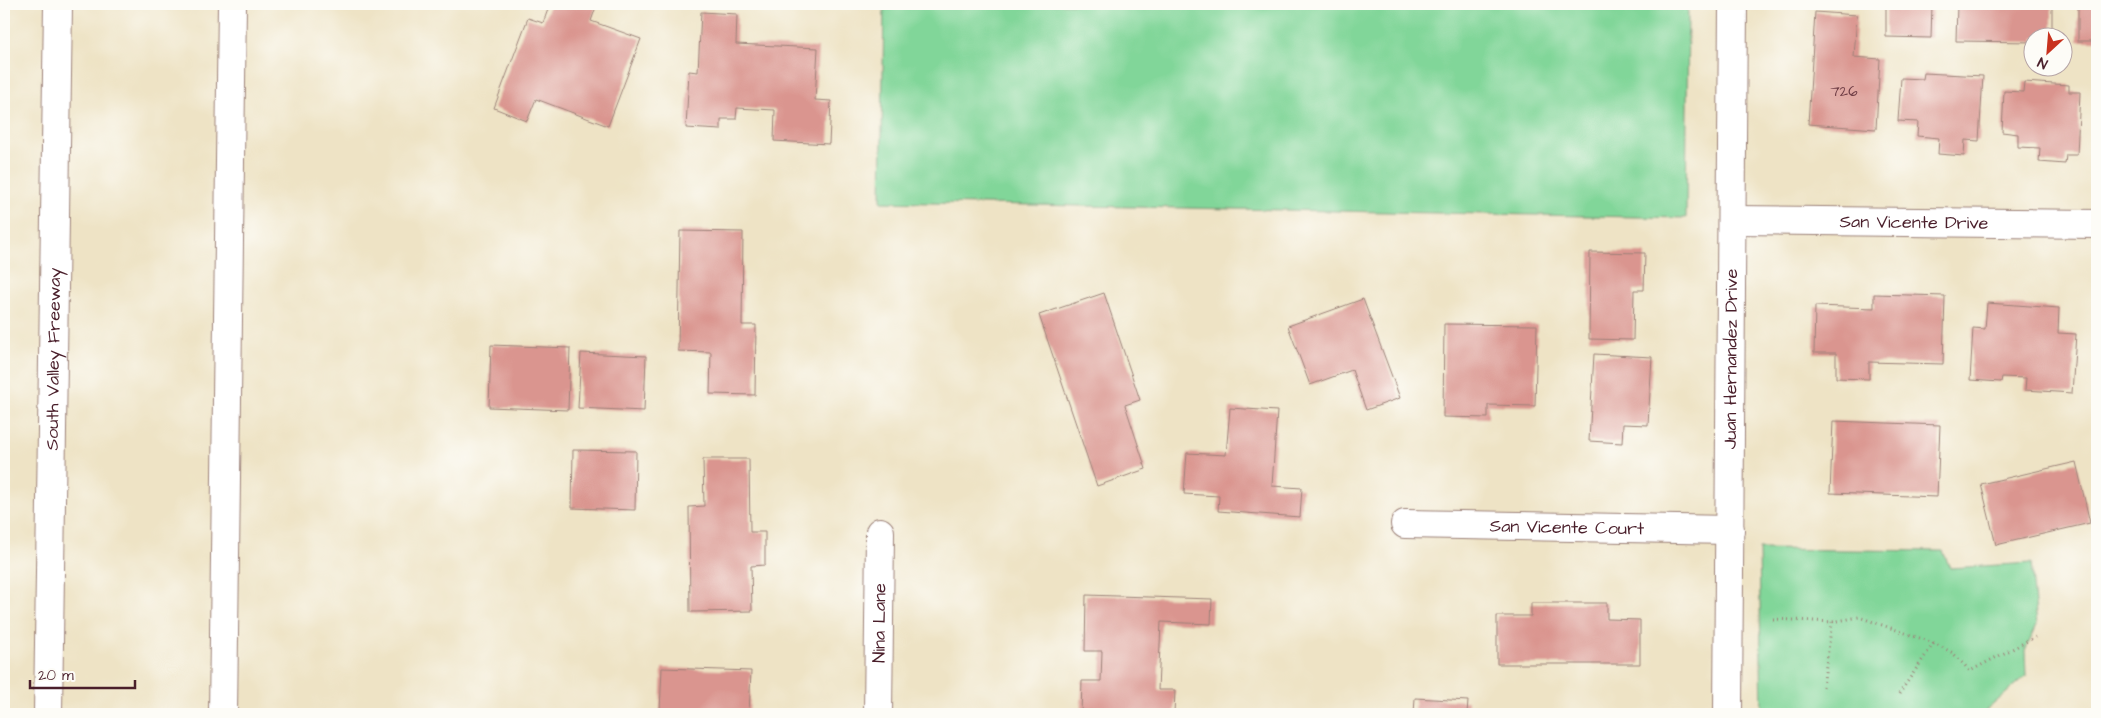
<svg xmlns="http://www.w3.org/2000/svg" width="2101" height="718" viewBox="0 0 2101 718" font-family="'Architects Daughter',sans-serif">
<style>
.green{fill:#81d699;stroke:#667a62}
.building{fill:#da958f}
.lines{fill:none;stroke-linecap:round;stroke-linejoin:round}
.minor-casing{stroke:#9c8178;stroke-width:30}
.highway-casing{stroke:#9c8178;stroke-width:30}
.path{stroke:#9c8178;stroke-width:3;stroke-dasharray:1 4;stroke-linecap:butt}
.minor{stroke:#fff;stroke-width:28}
.highway{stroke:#fff;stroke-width:28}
.labels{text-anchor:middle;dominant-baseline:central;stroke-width:5;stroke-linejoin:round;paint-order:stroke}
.number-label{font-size:15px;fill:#6e3c44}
.street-label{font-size:18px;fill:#4a1f2b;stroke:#fdfcf7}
</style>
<rect width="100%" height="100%" fill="#fdfcf7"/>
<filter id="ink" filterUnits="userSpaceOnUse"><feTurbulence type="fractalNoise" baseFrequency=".02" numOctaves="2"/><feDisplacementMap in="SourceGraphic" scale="10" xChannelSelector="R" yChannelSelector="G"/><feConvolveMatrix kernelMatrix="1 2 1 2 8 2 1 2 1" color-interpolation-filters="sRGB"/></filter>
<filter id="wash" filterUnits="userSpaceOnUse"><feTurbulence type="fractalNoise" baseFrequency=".0096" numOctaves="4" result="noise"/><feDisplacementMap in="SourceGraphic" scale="20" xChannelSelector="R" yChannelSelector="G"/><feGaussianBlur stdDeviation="1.12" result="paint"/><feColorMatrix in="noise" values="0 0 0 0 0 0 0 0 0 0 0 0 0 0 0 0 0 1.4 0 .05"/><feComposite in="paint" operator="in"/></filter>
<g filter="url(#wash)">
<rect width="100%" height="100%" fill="#eee3c5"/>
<g class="green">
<path d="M884 4H1688L1686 218 881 202Z"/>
<path d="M1759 549 1943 551 1950 568 2031 563 2037 625 2025 651 2026 676 1982 714H1762Z"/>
</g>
<g id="blocks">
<g class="building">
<path d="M550 4H597L591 21 641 39 608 126 536 99 527 121 494 108 528 18 543 23Z"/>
<path d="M1886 4H1932L1931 38 1886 37Z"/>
<path d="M1957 4H2052V38H2034V42L1956 41Z"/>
<rect x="2078" y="4" width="19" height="37"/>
<path d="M701 12 737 14 736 44 818 48 815 100 831 101 829 144 774 141 775 110 737 108 736 119H721V130L686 128 689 71 698 72Z"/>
<path d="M1815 12 1857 15 1854 57 1880 59 1876 129 1808 124Z"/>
<path d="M1924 73 1983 76 1979 141 1965 140 1964 156 1938 154 1939 138 1917 136 1918 122 1898 121 1901 78 1923 79Z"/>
<path d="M2024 82 2069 85V92H2080L2077 155H2066L2065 164 2039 162 2040 148 2018 147V134L2002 132 2004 91 2023 92Z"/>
<path d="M680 231 743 232 742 325H756L755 395 710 394 711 352 678 351Z"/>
<path d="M1590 252 1645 253 1644 290H1634L1633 340 1589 339Z"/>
<path d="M1104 293 1140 400 1125 405 1146 469 1097 486 1039 315Z"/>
<path d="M1874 294 1945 296 1943 364 1869 362V379L1836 378V353H1814L1815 306 1874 308Z"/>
<path d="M1363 299 1400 398 1366 410 1352 370 1310 385 1288 326Z"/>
<path d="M1987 303 2059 308 2058 333 2076 334 2072 393 2025 390 2026 378 2002 377 2001 382 1970 380 1973 328 1985 329Z"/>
<path d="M1444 324 1537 325 1535 406 1488 405V418L1443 417Z"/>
<path d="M491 345 570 348 568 410 489 407Z"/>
<path d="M581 353 646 356 644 411 578 408Z"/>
<path d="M1594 354 1652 357 1648 425 1623 424 1622 443 1589 441Z"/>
<path d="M1230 408 1277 411 1272 486 1302 488 1300 517 1218 511 1219 496 1184 494 1187 453 1226 455Z"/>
<path d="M1833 421 1940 425 1937 497 1830 493Z"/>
<path d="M573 450 636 451 635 510 572 508Z"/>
<path d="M703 459H749L750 532H765V565L751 566 752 611 690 612 689 507 704 506Z"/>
<path d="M2076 462 2090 523 1996 545 1981 484Z"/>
<path d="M1086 595 1212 599 1211 624 1161 622 1158 690H1175L1174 714H1081L1082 681H1101L1102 651H1085Z"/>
<path d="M1531 603H1607V619L1640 620V664H1497V616H1531Z"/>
<path d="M662 668 751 671 749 714H682V712L660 711Z"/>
<path d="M1415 698 1468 701 1467 714H1414Z"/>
</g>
</g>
</g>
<g filter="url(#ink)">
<use href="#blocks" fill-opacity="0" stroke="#9c8178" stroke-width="1"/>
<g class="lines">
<defs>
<g id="minor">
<path id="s1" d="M1732 220 2097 224"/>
<path id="s2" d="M1405 524 1730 530"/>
<path id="s3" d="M878 714 880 532"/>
<path id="s4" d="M1728 714 1733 4"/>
</g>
<g id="highway">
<path id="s5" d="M48 714 58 4"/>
<path d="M223 714 232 4"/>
</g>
</defs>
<use href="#minor" class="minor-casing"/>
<use href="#highway" class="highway-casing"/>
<g class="path">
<path d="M1773 619 1832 622 1859 617 1934 643 1953 653 1970 671 2035 637"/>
<path d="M1823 687 1832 622"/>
<path d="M1899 694 1934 643"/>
</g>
<use href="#minor" class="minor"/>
<use href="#highway" class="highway"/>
</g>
</g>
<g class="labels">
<g class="number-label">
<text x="1844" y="91">726</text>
</g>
<g class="street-label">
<text stroke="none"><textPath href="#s1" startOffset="182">San Vicente Drive</textPath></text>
<text stroke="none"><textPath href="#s5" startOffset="355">South Valley Freeway</textPath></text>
<text stroke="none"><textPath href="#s4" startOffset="355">Juan Hernandez Drive</textPath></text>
<text stroke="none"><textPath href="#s2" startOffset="162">San Vicente Court</textPath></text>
<text stroke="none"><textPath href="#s3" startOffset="91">Nina Lane</textPath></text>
</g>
</g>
<rect width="2101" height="718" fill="none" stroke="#fdfcf7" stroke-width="20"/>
<g transform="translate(2048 52) rotate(206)"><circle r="24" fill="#fdfcf7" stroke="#b5a4a5"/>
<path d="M0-4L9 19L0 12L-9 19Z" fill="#c8321e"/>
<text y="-8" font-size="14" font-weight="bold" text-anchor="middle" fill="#4a1f2b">N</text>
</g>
<path d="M30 680v8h105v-8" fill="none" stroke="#4a1f2b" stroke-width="2.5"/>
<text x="38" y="680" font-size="15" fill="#4a1f2b" stroke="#fdfcf7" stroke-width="4" paint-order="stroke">20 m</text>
</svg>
